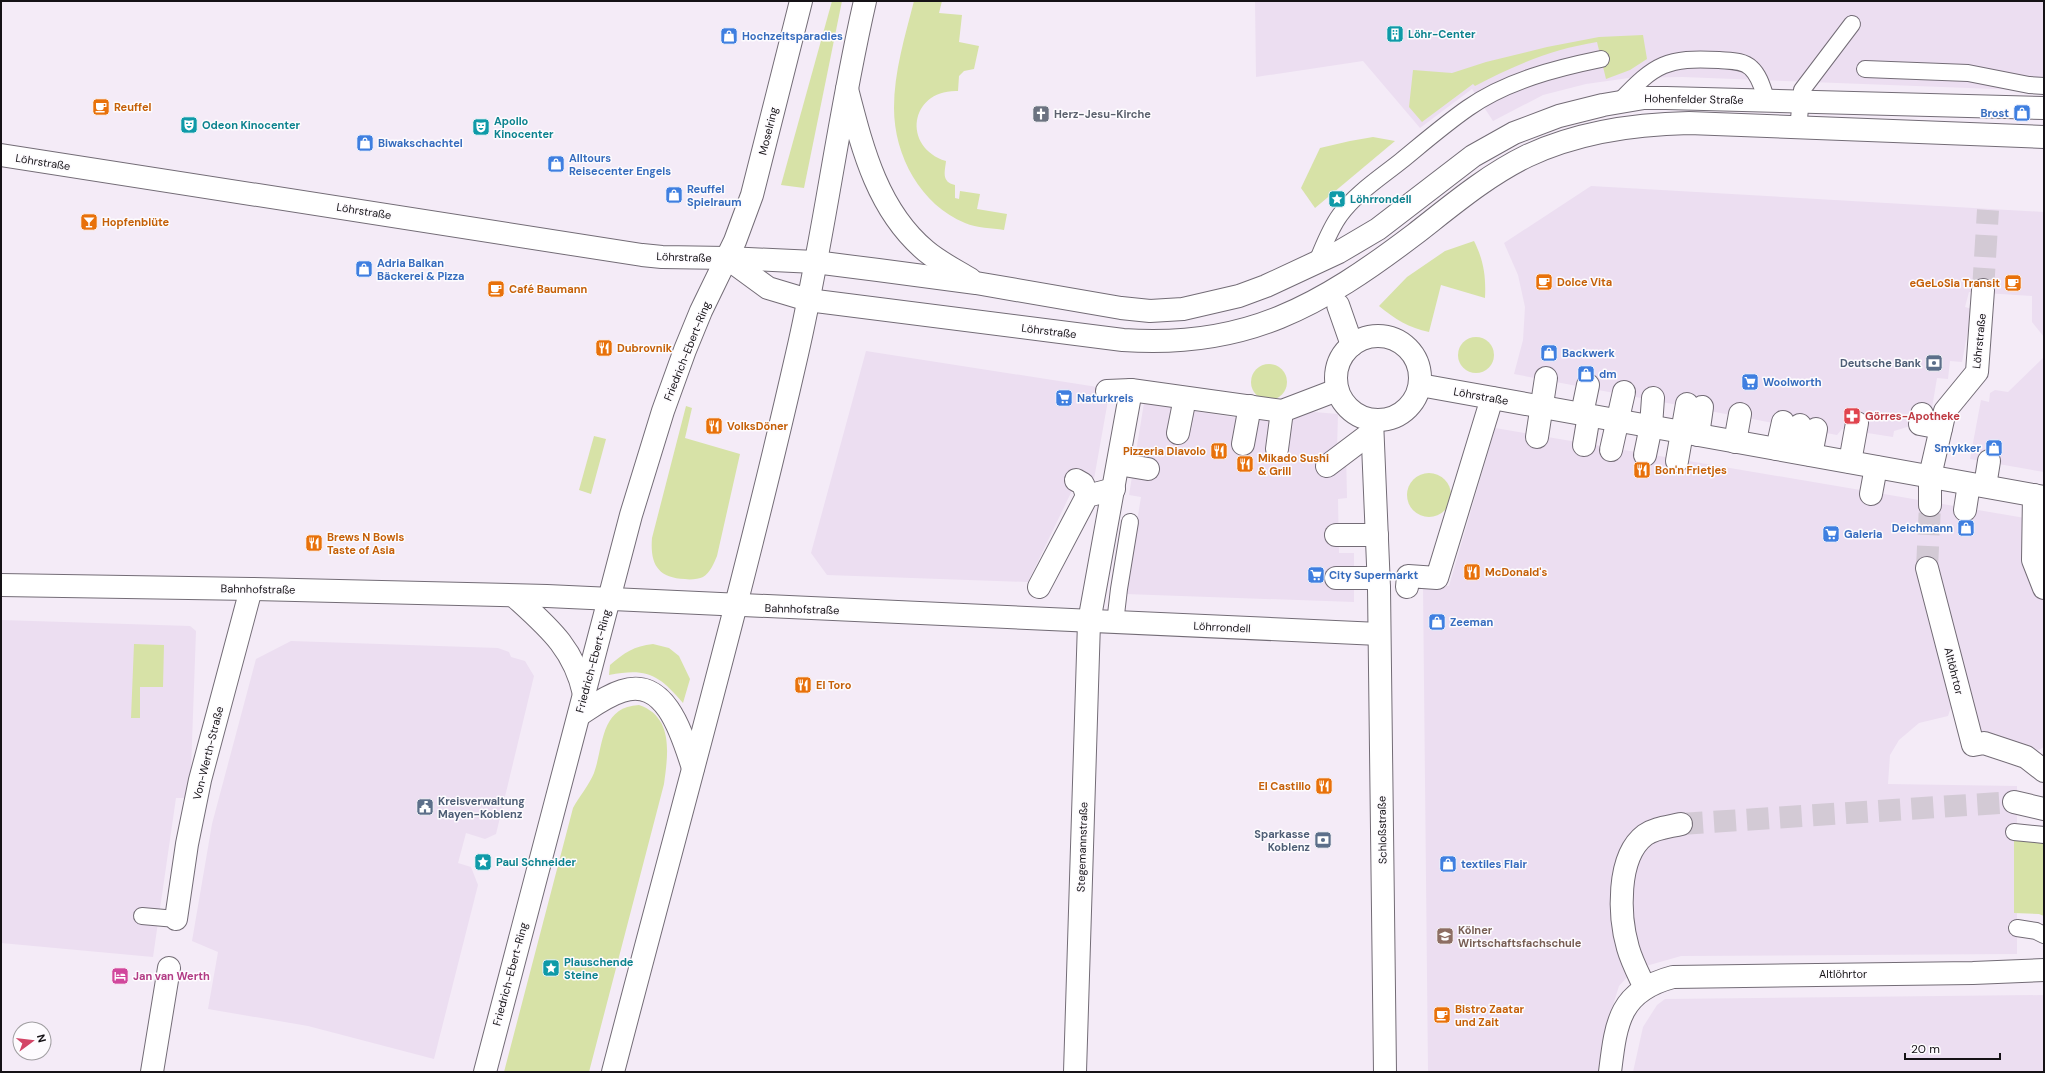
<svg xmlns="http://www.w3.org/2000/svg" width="2045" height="1073" viewBox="0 0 2045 1073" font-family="'DM Sans',sans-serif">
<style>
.built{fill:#ecdef1}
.green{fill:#d7e2a7}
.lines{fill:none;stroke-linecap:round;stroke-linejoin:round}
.pedestrian-tunnel{stroke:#d3cad5;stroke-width:22;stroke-dasharray:22 11;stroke-linecap:butt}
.minor-tunnel{stroke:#d3cad5;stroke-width:22;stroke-dasharray:22 11;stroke-linecap:butt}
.service-casing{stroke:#736c76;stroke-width:18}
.pedestrian-casing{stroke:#736c76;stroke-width:24}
.minor-casing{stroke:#736c76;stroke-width:24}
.tertiary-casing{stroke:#736c76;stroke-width:24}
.primary-casing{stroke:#736c76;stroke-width:24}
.service{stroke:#fff;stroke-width:16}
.pedestrian{stroke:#fff;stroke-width:22}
.minor{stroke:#fff;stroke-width:22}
.tertiary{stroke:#fff;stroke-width:22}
.primary{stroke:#fff;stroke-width:22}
.labels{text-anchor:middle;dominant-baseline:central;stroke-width:3;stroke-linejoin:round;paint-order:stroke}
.culture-label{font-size:11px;font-weight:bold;fill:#0d838f;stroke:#fdfbfe;text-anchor:start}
.shop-label{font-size:11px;font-weight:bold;fill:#366cbe;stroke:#fdfbfe;text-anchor:start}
.street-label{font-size:11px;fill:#151216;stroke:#fdfbfe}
.food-label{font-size:11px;font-weight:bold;fill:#c56008;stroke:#fdfbfe;text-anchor:start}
.worship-label{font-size:11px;font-weight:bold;fill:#5b616d;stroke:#fdfbfe;text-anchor:start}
.service-label{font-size:11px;font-weight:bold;fill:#4e5e75;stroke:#fdfbfe;text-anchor:end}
.health-label{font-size:11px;font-weight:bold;fill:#be3a42;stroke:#fdfbfe;text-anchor:start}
.education-label{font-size:11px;font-weight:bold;fill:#785e54;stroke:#fdfbfe;text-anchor:start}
.hotel-label{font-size:11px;font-weight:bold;fill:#b23c85;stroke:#fdfbfe;text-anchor:start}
</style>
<rect width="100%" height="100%" fill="#f4ebf7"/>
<g class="built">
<path d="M1255 1H2044V91L1682 77 1629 78 1586 84 1543 95 1493 121 1472 89 1420 128 1363 61 1256 77Z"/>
<path d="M1591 186 2044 212V337L2032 322V296L1969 292 1965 307 1972 309 1962 362 1950 361 1948 379 1937 378 1930 420 1894 431 1893 437 1842 429 1837 435 1514 374 1523 340 1525 307 1518 275 1504 243Z"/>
<path d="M866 351 1110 389 1094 479 1079 476 1028 582 827 575 811 553Z"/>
<path d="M2044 357V472L1970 459 1981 400 1989 402 1990 393 1995 390 2008 392Z"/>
<path d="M1144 403 1257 421 1290 410 1338 414 1337 450H1346L1347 498 1338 499 1339 553H1354V602L1125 594 1141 497 1129 495Z"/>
<path d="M1495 428 2025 518 2034 569 2044 599V747L2035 752 1979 732 1952 704 1948 716 1919 723 1899 740 1890 755 1888 784 2017 786V954L1681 956 1646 966 1630 974 1619 986 1607 1025 1598 1072H1428L1423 586H1449Z"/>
<path d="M1 620 190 626 196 631 190 798H176L153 957 1 943Z"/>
<path d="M291 641 498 648 509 652 511 657 525 661 534 676 496 834 485 839 466 833 458 863 471 867 478 885 434 1059 308 1026 208 1009 218 952 192 941 212 824 256 659Z"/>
<path d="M2044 995V1072H1633L1643 1027 1657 1005 1665 999Z"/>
</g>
<g class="green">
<path d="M832 1H842L804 188 781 185Z"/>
<path d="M914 1H942L939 13 962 15 959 42 979 46 974 69 964 71 959 76 958 91C910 89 901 147 946 161 945 171 941 182 955 185V198L959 199 960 191 980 194 977 209 1007 214 1004 230C992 228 977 228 965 223 921 205 894 156 894 108 894 72 905 36 914 1Z"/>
<path d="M1643 35 1647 59 1630 70 1606 79 1597 42C1553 49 1514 65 1475 86L1473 84 1422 122 1409 107 1413 70 1452 73 1486 62 1547 47 1599 37Z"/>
<path d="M1373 137 1395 141 1315 208 1301 188 1320 148 1350 141Z"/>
<path d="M1474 241C1484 261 1486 277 1485 298L1441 285 1429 332C1409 328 1395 319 1379 306L1407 277 1445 251Z"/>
<circle cx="1476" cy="355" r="18"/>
<circle cx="1269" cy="382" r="18"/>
<path d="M686 406 692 408 685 438 740 454 717 556C714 563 710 573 703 577 699 579 690 580 685 579 657 578 650 563 652 538Z"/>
<path d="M594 436 606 439 591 494 579 490Z"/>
<circle cx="1429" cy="495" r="22"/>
<path d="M134 644 164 645 163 687H140V718H131Z"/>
<path d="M653 644 669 648 679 656 690 679 683 703C658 674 647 668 609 675L610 665C624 653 634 646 653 644Z"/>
<path d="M639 705C674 717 668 754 664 784L589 1072H504L573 808C579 797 589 785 594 773 604 745 600 707 639 705Z"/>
<path d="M2014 840 2044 841V916L2039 914 2014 913Z"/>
</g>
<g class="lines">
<g class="pedestrian-tunnel">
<path d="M1983 290 1988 210"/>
<path d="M1927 568 1930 505"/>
</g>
<path class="minor-tunnel" d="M1681 824 2014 802"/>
<defs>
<g id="service">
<path d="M1865 69 1968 73 2029 85 2044 86"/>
<path d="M1620 101C1655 64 1667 57 1719 60 1730 61 1743 60 1751 68 1760 76 1763 90 1767 101"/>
<path d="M1798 128 1802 90 1852 24"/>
<path d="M1316 264C1323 248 1329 230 1340 215 1355 194 1381 177 1401 161 1423 143 1445 124 1468 108 1506 81 1557 68 1601 59"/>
<path d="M1115 623 1119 589 1130 522"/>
<path d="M2014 832 2044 835"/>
<path d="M142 916 176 919"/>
<path d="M2017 928 2036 931 2044 935"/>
</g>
<g id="pedestrian">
<path d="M1338 305 1352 345"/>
<circle cx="1378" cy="378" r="42"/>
<path d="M1420 385 2044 497"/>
<path d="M1107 391 1131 390 1282 411 1337 390"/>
<path d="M1582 414 1588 385"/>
<path d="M1922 414 1920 424 1941 428"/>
<path d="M1372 420 1379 588"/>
<path d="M1178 433 1185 398"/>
<path d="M1698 435 1702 407"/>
<path d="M1537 437 1546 378"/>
<path d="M1735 442 1740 414"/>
<path d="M1243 444 1250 406"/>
<path d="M1584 445 1589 415"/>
<path d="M1277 449 1282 411"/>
<path d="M1777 449 1783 422"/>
<path d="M1611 450 1624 392"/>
<path d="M1795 452 1800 425"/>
<path d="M1645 455 1651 426 1653 398"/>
<path d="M1811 455 1816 429"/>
<path d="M1677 461 1687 404"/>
<path d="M1850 462 1857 423"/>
<path d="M1118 464 1148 469"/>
<path d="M1327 466 1372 432"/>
<path d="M1076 480 1083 484 1087 496"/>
<path d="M1985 486 1989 461"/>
<path d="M1871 494 1876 467"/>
<path d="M2034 495 2033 560 2044 588"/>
<path d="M1930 505V476L1945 411 1977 372 1983 290"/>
<path d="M1965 510 1969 484"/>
<path d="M1336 535H1377"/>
<path d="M1927 568 1973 745 1984 743 2026 757 2044 771"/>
<path d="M1336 578H1378"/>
<path d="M1039 587 1087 496 1114 489"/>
<path d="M1407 587 1408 576 1437 578 1492 398"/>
<path d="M1089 622 1131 390"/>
</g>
<g id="minor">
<path d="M1 155 642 255 662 257 727 258"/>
<path d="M1 585 251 589 547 596 1379 634"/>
<path d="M1379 588 1385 1072"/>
<path d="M514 596C548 627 574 648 584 694"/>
<path d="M2014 802 2044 809"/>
<path d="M176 919 187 844 200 780 251 589"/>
<path d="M1645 988C1639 975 1632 962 1628 948 1619 917 1616 857 1645 835 1655 828 1669 827 1681 824"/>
<path d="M152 1072 169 968"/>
<path d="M1075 1072 1089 622"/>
<path d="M1610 1072C1616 1023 1619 991 1673 977L1973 973 2044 970"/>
</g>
<g id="tertiary">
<path d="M847 89C862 147 877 210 926 251 939 262 955 270 970 279"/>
<path d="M727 258 768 288 808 300 1123 340C1246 349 1320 306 1415 234 1451 206 1486 176 1527 156 1576 133 1636 124 1689 123L2044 137"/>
<path d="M727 258 815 262 878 270 976 283 1121 308 1150 311 1183 309 1239 296 1266 286 1339 252 1378 229 1473 156 1514 133 1559 116 1603 105 1644 98H1666L2044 108"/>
</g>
<g id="primary">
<path d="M579 715C593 706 606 696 622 691 667 676 683 738 693 768"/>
<path d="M485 1072 631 515 663 411 685 350 701 311 735 241 752 195 801 1"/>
<path d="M613 1072C675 833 742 595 797 354 824 237 838 118 865 1"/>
</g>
</defs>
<use href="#service" class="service-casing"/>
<use href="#pedestrian" class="pedestrian-casing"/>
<use href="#minor" class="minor-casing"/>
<use href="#tertiary" class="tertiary-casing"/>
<use href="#primary" class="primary-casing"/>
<use href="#service" class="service"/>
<use href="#pedestrian" class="pedestrian"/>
<use href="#minor" class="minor"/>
<use href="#tertiary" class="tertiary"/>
<use href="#primary" class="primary"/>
</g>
<defs>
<symbol id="building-square" viewBox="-11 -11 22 22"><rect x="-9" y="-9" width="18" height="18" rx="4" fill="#0f9aa8" stroke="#fdfbfe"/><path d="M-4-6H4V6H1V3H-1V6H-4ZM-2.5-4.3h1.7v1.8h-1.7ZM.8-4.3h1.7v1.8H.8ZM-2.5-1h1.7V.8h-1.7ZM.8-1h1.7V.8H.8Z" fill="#fff"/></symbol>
<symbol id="shop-square" viewBox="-11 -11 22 22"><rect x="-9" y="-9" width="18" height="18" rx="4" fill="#3f7fe0" stroke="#fdfbfe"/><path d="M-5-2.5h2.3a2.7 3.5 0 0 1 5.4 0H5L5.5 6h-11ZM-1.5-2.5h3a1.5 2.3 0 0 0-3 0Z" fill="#fff"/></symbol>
<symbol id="cafe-square" viewBox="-11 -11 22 22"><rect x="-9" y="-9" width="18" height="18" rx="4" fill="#e8710a" stroke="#fdfbfe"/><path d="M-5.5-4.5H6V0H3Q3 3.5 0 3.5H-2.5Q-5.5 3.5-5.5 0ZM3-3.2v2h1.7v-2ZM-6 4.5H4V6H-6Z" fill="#fff"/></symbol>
<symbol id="church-square" viewBox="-11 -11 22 22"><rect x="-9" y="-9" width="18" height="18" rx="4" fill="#6b7280" stroke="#fdfbfe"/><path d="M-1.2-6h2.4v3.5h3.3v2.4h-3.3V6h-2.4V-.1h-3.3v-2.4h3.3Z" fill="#fff"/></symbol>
<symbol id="theatre-square" viewBox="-11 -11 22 22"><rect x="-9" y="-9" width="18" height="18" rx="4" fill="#0f9aa8" stroke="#fdfbfe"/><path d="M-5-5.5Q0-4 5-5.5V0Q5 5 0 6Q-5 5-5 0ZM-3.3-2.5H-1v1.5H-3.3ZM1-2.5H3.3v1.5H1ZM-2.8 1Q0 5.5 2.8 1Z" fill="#fff"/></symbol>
<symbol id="sight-square" viewBox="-11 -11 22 22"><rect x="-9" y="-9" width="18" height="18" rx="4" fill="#0f9aa8" stroke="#fdfbfe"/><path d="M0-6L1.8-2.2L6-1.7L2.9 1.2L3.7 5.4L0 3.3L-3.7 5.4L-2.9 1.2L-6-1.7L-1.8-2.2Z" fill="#fff"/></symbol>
<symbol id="bar-square" viewBox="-11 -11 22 22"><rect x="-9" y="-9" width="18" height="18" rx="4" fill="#e8710a" stroke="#fdfbfe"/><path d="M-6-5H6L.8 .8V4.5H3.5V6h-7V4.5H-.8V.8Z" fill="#fff"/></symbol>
<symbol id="restaurant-square" viewBox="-11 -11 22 22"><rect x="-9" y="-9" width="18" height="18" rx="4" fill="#e8710a" stroke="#fdfbfe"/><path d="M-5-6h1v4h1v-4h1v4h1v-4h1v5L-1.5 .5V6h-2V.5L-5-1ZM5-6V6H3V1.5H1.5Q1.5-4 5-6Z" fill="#fff"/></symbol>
<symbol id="bank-square" viewBox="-11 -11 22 22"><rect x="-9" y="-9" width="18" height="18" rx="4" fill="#5c6f8a" stroke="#fdfbfe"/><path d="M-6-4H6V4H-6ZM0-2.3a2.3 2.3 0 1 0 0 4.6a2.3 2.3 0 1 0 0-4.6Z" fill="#fff"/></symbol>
<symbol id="supermarket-square" viewBox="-11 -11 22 22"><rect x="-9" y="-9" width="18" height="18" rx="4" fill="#3f7fe0" stroke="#fdfbfe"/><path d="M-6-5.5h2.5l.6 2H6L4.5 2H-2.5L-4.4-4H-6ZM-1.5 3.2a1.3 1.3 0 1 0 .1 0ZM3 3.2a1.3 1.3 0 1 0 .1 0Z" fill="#fff"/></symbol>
<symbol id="pharmacy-square" viewBox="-11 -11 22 22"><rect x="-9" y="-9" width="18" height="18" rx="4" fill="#e0444e" stroke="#fdfbfe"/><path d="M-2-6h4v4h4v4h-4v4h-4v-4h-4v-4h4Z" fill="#fff"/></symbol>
<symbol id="civic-square" viewBox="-11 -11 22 22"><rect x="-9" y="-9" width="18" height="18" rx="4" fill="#5c6f8a" stroke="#fdfbfe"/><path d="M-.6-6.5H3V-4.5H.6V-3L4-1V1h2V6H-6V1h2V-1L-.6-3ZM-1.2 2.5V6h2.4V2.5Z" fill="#fff"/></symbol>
<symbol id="school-square" viewBox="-11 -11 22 22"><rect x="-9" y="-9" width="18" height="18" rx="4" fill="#8d6e63" stroke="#fdfbfe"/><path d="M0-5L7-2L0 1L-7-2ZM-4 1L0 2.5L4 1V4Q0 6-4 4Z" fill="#fff"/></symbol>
<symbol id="hotel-square" viewBox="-11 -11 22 22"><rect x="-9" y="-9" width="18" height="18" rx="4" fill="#d1479c" stroke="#fdfbfe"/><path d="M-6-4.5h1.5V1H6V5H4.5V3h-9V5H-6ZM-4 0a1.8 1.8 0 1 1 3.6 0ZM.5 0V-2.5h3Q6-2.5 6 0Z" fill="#fff"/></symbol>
</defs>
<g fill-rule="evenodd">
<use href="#building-square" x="1385" y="24" width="20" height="20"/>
<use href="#shop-square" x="719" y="26" width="20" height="20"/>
<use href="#cafe-square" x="91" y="97" width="20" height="20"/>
<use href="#shop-square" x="2012" y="103" width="20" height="20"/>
<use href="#church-square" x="1031" y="104" width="20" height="20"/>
<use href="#theatre-square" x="179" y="115" width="20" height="20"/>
<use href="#theatre-square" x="471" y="117" width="20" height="20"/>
<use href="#shop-square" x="355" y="133" width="20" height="20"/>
<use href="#shop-square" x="546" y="154" width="20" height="20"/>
<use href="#shop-square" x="664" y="185" width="20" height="20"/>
<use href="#sight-square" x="1327" y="189" width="20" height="20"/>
<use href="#bar-square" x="79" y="212" width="20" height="20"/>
<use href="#shop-square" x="354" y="259" width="20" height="20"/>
<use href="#cafe-square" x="1534" y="272" width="20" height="20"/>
<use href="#cafe-square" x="2003" y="273" width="20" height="20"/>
<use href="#cafe-square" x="486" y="279" width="20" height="20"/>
<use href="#restaurant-square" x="594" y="338" width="20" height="20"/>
<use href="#shop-square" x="1539" y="343" width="20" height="20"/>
<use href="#bank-square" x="1924" y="353" width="20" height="20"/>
<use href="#shop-square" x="1576" y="364" width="20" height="20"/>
<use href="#supermarket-square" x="1740" y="372" width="20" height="20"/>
<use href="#supermarket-square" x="1054" y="388" width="20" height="20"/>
<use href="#pharmacy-square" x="1842" y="406" width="20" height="20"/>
<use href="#restaurant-square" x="704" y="416" width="20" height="20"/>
<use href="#shop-square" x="1984" y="438" width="20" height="20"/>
<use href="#restaurant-square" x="1209" y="441" width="20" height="20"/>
<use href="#restaurant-square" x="1235" y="454" width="20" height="20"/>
<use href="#restaurant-square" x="1632" y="460" width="20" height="20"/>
<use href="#shop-square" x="1956" y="518" width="20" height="20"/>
<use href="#supermarket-square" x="1821" y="524" width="20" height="20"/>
<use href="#restaurant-square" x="304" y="533" width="20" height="20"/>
<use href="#restaurant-square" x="1462" y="562" width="20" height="20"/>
<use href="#supermarket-square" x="1306" y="565" width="20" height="20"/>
<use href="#shop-square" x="1427" y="612" width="20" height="20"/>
<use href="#restaurant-square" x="793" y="675" width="20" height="20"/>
<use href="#restaurant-square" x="1314" y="776" width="20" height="20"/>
<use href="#civic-square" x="415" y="797" width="20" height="20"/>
<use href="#bank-square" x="1313" y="830" width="20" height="20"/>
<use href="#sight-square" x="473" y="852" width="20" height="20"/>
<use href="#shop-square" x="1438" y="854" width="20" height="20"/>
<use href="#school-square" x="1435" y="926" width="20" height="20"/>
<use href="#sight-square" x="541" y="958" width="20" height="20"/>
<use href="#hotel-square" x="110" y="966" width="20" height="20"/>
<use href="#cafe-square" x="1432" y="1005" width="20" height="20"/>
</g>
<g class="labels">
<g class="culture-label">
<text x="1408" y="34">Löhr-Center</text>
<text x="494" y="121">Apollo<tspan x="494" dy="13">Kinocenter</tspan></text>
<text x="202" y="125">Odeon Kinocenter</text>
<text x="1350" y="199">Löhrrondell</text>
<text x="496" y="862">Paul Schneider</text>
<text x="564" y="962">Plauschende<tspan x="564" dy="13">Steine</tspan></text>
</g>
<g class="shop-label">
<text x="742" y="36">Hochzeitsparadies</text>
<text x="2009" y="113" text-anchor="end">Brost</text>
<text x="378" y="143">Biwakschachtel</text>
<text x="569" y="158">Alltours<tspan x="569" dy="13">Reisecenter Engels</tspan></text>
<text x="687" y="189">Reuffel<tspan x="687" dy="13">Spielraum</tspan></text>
<text x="377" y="263">Adria Balkan<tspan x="377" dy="13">Bäckerei &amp; Pizza</tspan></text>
<text x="1562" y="353">Backwerk</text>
<text x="1599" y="374">dm</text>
<text x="1763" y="382">Woolworth</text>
<text x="1077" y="398">Naturkreis</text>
<text x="1981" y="448" text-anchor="end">Smykker</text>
<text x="1953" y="528" text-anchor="end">Deichmann</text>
<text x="1844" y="534">Galeria</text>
<text x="1329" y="575">City Supermarkt</text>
<text x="1450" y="622">Zeeman</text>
<text x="1461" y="864">textiles Flair</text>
</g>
<g class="street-label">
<text transform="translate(1694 99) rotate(1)">Hohenfelder Straße</text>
<text transform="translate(768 131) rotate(-76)">Moselring</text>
<text transform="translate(43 162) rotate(9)">Löhrstraße</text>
<text transform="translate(364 211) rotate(9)">Löhrstraße</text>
<text transform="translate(684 257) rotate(2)">Löhrstraße</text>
<text transform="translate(1049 331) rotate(7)">Löhrstraße</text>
<text transform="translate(1979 341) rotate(-84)">Löhrstraße</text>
<text transform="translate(687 351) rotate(-68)">Friedrich-Ebert-Ring</text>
<text transform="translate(1481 396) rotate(10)">Löhrstraße</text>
<text transform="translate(258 589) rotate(1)">Bahnhofstraße</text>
<text transform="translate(802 609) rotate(2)">Bahnhofstraße</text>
<text transform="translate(1222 627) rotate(3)">Löhrrondell</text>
<text transform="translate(593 661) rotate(-75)">Friedrich-Ebert-Ring</text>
<text transform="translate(1954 671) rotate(76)">Altlöhrtor</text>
<text transform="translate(208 753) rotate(-76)">Von-Werth-Straße</text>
<text transform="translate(1382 830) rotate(-91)">Schloßstraße</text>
<text transform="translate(1082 847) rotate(-88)">Stegemannstraße</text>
<text transform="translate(510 974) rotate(-75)">Friedrich-Ebert-Ring</text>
<text x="1843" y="974">Altlöhrtor</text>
</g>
<g class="food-label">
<text x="114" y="107">Reuffel</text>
<text x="102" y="222">Hopfenblüte</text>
<text x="1557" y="282">Dolce Vita</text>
<text x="2000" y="283" text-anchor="end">eGeLoSia Transit</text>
<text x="509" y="289">Café Baumann</text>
<text x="617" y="348">Dubrovnik</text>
<text x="727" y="426">VolksDöner</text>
<text x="1206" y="451" text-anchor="end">Pizzeria Diavolo</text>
<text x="1258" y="458">Mikado Sushi<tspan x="1258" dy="13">&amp; Grill</tspan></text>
<text x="1655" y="470">Bon'n Frietjes</text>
<text x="327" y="537">Brews N Bowls<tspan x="327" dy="13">Taste of Asia</tspan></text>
<text x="1485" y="572">McDonald's</text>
<text x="816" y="685">El Toro</text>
<text x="1311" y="786" text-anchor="end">El Castillo</text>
<text x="1455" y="1009">Bistro Zaatar<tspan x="1455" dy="13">und Zait</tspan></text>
</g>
<g class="worship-label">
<text x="1054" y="114">Herz-Jesu-Kirche</text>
</g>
<g class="service-label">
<text x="1921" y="363">Deutsche Bank</text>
<text x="438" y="801" text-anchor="start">Kreisverwaltung<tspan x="438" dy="13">Mayen-Koblenz</tspan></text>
<text x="1310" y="834">Sparkasse<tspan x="1310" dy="13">Koblenz</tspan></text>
</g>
<g class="health-label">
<text x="1865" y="416">Görres-Apotheke</text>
</g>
<g class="education-label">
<text x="1458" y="930">Kölner<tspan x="1458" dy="13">Wirtschaftsfachschule</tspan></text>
</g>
<g class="hotel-label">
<text x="133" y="976">Jan van Werth</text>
</g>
</g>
<rect width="2045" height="1073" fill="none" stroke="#151216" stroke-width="4"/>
<g transform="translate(32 1041) rotate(75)"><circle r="19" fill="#fdfbfe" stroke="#a09ea1"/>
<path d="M0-3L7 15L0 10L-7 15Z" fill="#d34466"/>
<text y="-6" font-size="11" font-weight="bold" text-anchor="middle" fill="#151216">N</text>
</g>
<path d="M1905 1053v6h95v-6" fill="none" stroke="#151216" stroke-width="2"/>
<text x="1911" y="1053" font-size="12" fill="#151216" stroke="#fdfbfe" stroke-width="3" paint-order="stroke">20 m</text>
</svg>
